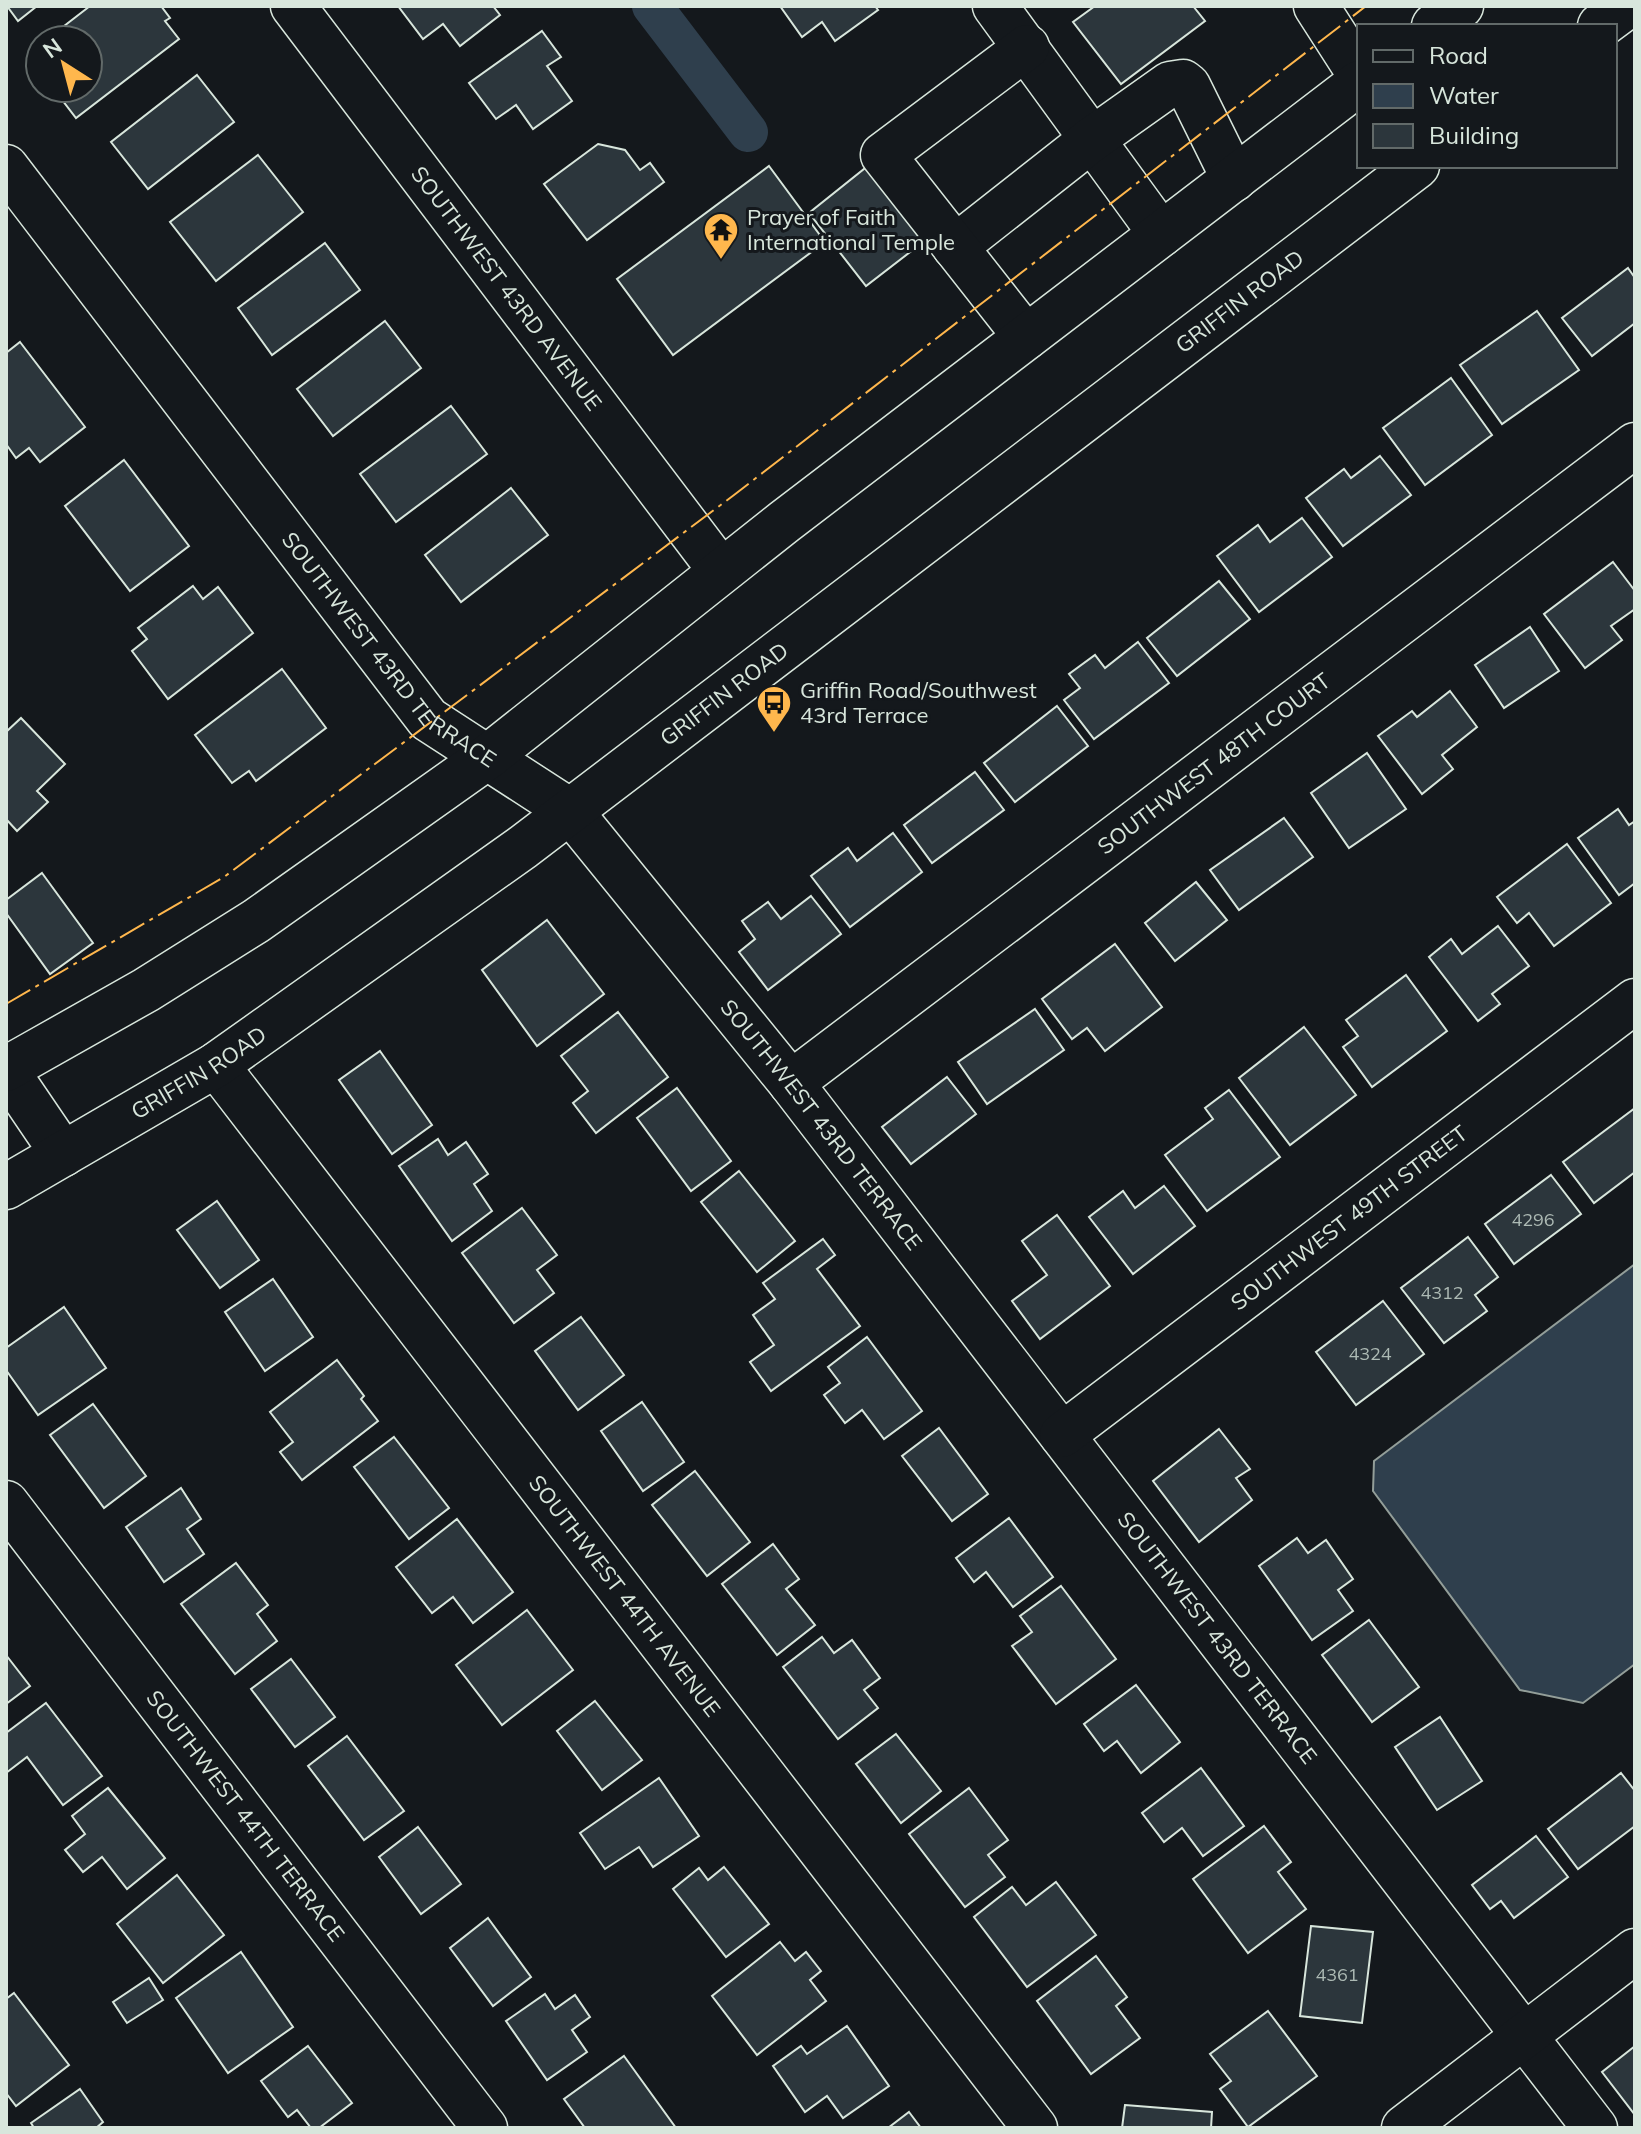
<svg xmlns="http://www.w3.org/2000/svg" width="1641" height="2134" viewBox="0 0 1641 2134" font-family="Mulish,sans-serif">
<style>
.water{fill:#2f3f4d;stroke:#939e99;stroke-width:2}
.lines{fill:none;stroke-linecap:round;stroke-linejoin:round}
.canal{stroke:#2f3f4d;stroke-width:40}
.building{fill:#2c363c;stroke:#d8e6dc;stroke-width:2}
.minor-casing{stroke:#d8e6dc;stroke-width:47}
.major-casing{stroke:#d8e6dc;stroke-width:47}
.minor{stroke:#14181c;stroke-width:44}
.major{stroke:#14181c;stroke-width:44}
.power{stroke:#ffb74d;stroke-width:2;stroke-dasharray:28 6 4 6;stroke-linecap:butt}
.labels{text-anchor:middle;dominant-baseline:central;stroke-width:6;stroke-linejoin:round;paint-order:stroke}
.number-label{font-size:18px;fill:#adbab4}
.poi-label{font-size:22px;fill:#d8e6dc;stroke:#14181c;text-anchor:start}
.street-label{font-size:22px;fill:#d8e6dc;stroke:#14181c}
</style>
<rect width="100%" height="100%" fill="#14181c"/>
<path class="water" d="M1635 1264V1664L1583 1703 1520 1690 1373 1491 1374 1461Z"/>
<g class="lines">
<path class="canal" d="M652 6 748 132"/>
</g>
<g class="building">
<path d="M7 6H37L18 21Z"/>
<path d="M90 6H161L170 18 165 21 179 39 76 118 53 88H88V40H46Z"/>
<path d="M398 6H493L500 15 460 46 443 24 423 39Z"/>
<path d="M780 6H875L878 10 835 41 822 22 802 37Z"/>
<path d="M1095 6H1193L1205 21 1121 84 1073 22Z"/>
<path d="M542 31 561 57 547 66 572 101 533 129 516 105 496 119 469 83Z"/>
<path d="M197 75 234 122 148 189 111 142Z"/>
<path d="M598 144 625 150 640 170 650 163 664 182 587 240 544 184Z"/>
<path d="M258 155 303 212 216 281 170 222Z"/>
<path d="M869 165 927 239 866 286 809 213Z"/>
<path d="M769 166 825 242 673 355 617 279Z"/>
<path d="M325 243 360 290 272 355 238 308Z"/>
<path d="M1628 268 1635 278V323L1592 356 1562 318Z"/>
<path d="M1537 311 1579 370 1502 424 1460 365Z"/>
<path d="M385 321 421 368 333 436 297 389Z"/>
<path d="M20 342 85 427 40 462 29 448 16 458 6 444V353Z"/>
<path d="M1451 378 1492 435 1425 485 1383 428Z"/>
<path d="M451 406 487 454 396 522 360 474Z"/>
<path d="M1380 456 1411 495 1343 546 1306 498 1344 469 1351 478Z"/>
<path d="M124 460 189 546 130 591 65 506Z"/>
<path d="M511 488 548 535 461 602 425 555Z"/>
<path d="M1302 518 1332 557 1259 612 1217 556 1258 525 1270 542Z"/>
<path d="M1613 562 1635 591V609L1611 626 1622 640 1585 668 1544 614Z"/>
<path d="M1219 581 1250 619 1177 676 1147 638Z"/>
<path d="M193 586 203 599 218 587 253 633 168 699 132 651 147 639 138 628Z"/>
<path d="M1530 627 1559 671 1504 708 1475 665Z"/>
<path d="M1138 642 1169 683 1094 739 1064 700 1080 688 1069 674 1095 655 1105 668Z"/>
<path d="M282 669 326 728 256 781 249 771 232 783 195 735Z"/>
<path d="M1450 691 1477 727 1442 755 1453 769 1422 794 1378 736 1412 711 1417 717Z"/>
<path d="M1057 706 1088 746 1015 802 984 763Z"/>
<path d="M21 718 65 764 37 791 48 802 17 831 6 819V732Z"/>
<path d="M1367 753 1406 809 1349 848 1311 793Z"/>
<path d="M975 772 1004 810 932 863 904 825Z"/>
<path d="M1618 809 1629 825 1635 821V883L1619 895 1578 838Z"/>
<path d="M1284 818 1313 857 1239 910 1210 870Z"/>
<path d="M893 833 922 872 850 927 811 876 848 848 857 861Z"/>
<path d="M1567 844 1611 903 1554 946 1529 913 1517 923 1497 897Z"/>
<path d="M42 873 93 943 50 974 6 913V900Z"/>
<path d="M1196 882 1227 920 1175 961 1145 923Z"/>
<path d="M811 896 841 934 768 990 739 952 755 939 742 921 768 902 781 919Z"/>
<path d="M547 920 604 994 537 1046 482 970Z"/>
<path d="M1498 926 1529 966 1492 994 1500 1004 1478 1021 1429 957 1451 939 1462 954Z"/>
<path d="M1115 944 1162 1007 1105 1051 1087 1028 1072 1039 1042 999Z"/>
<path d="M1406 975 1447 1031 1372 1087 1343 1047 1358 1036 1346 1020Z"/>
<path d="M1035 1009 1064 1050 987 1104 958 1062Z"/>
<path d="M618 1012 668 1077 596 1133 573 1103 588 1091 561 1056Z"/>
<path d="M1304 1027 1356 1095 1290 1145 1239 1078Z"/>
<path d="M380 1051 432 1125 392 1154 339 1080Z"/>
<path d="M947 1077 976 1114 911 1164 882 1127Z"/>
<path d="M677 1088 731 1161 691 1191 637 1118Z"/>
<path d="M1229 1090 1280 1157 1207 1211 1165 1155 1213 1119 1205 1108Z"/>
<path d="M1635 1108V1172L1594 1203 1563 1162Z"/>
<path d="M438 1139 448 1155 466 1142 488 1174 474 1184 492 1211 452 1241 399 1166Z"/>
<path d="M739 1171 795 1241 757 1272 701 1202Z"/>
<path d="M1551 1175 1581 1214 1514 1264 1485 1224Z"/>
<path d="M1164 1186 1195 1226 1133 1274 1089 1217 1123 1191 1135 1208Z"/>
<path d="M217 1201 259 1260 220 1288 177 1230Z"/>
<path d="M522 1208 557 1255 537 1270 554 1293 514 1323 462 1253Z"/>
<path d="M1057 1215 1110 1286 1040 1339 1012 1301 1047 1275 1022 1241Z"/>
<path d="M1468 1237 1498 1277 1475 1295 1487 1311 1444 1343 1401 1288Z"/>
<path d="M823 1239 835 1255 817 1269 860 1326 771 1391 750 1362 774 1345 753 1315 775 1299 763 1283Z"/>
<path d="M273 1279 313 1337 265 1371 225 1312Z"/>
<path d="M1383 1301 1424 1354 1356 1405 1316 1352Z"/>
<path d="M64 1307 106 1368 38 1415 6 1370V1348Z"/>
<path d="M581 1317 624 1375 578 1410 535 1351Z"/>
<path d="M867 1337 922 1411 884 1439 862 1410 845 1423 824 1395 840 1383 828 1367Z"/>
<path d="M337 1360 364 1396 361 1399 378 1421 302 1480 280 1452 293 1442 270 1412Z"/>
<path d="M642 1402 684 1462 643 1491 601 1431Z"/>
<path d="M93 1404 146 1476 104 1508 50 1435Z"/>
<path d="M939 1428 988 1494 952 1521 902 1456Z"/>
<path d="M1219 1429 1250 1469 1236 1478 1252 1500 1199 1542 1153 1481Z"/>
<path d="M394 1437 449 1508 409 1539 354 1467Z"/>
<path d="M695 1471 750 1542 707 1576 652 1505Z"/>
<path d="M181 1488 201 1519 187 1529 204 1554 164 1582 126 1527Z"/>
<path d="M1009 1518 1053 1577 1013 1607 986 1572 974 1582 956 1558Z"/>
<path d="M457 1519 513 1592 473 1623 453 1597 432 1613 396 1567Z"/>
<path d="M1297 1538 1308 1553 1326 1540 1353 1579 1338 1590 1353 1611 1312 1640 1259 1566Z"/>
<path d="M773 1544 799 1579 786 1589 815 1625 777 1655 722 1584Z"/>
<path d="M236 1563 268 1605 257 1614 277 1641 235 1674 181 1604Z"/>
<path d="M1061 1586 1116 1659 1056 1704 1012 1646 1032 1632 1020 1616Z"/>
<path d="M527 1610 573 1670 502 1725 456 1665Z"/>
<path d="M1369 1620 1419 1687 1372 1722 1322 1655Z"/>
<path d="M822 1637 834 1653 852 1640 880 1678 864 1690 878 1708 838 1739 783 1667Z"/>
<path d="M6 1655 30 1686 6 1704Z"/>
<path d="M291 1659 335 1717 295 1747 251 1689Z"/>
<path d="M1136 1685 1180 1742 1141 1773 1117 1741 1104 1751 1084 1724Z"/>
<path d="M595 1701 642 1760 602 1790 557 1731Z"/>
<path d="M46 1703 102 1776 63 1805 27 1757 6 1773V1733Z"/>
<path d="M1440 1717 1482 1781 1437 1810 1395 1747Z"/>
<path d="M896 1734 941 1791 901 1823 856 1764Z"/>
<path d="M347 1736 404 1811 364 1840 308 1766Z"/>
<path d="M1201 1768 1244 1826 1203 1856 1182 1828 1164 1842 1142 1813Z"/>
<path d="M1621 1773 1635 1791V1826L1578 1869 1548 1829Z"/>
<path d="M659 1778 699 1836 653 1867 639 1847 605 1869 580 1833Z"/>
<path d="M108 1788 165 1858 127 1889 102 1857 83 1872 65 1850 85 1834 72 1816Z"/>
<path d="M969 1788 1008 1840 988 1855 1005 1877 965 1907 909 1834Z"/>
<path d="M1264 1826 1291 1862 1278 1872 1306 1909 1248 1953 1193 1879Z"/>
<path d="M418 1827 461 1884 421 1914 379 1857Z"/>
<path d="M1536 1836 1568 1877 1514 1918 1501 1901 1490 1909 1472 1885Z"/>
<path d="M724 1867 769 1924 726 1957 673 1889 699 1868 708 1880Z"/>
<path d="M177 1875 224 1935 163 1983 117 1924Z"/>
<path d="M1056 1882 1096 1935 1027 1987 974 1917 1012 1887 1026 1905Z"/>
<path d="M488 1918 531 1977 493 2006 450 1948Z"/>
<path d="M1311 1926 1373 1932 1362 2023 1300 2016Z"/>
<path d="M780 1942 795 1961 806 1952 821 1971 810 1980 826 2001 757 2055 712 1996Z"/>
<path d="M241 1952 293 2027 228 2073 176 1998Z"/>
<path d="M1096 1956 1127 1997 1116 2006 1140 2038 1091 2074 1037 2001Z"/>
<path d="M149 1978 163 2000 127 2023 113 2002Z"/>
<path d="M14 1993 69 2065 16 2106 6 2093V1999Z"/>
<path d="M545 1994 555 2009 575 1995 590 2017 572 2030 587 2052 547 2080 506 2021Z"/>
<path d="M1268 2011 1317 2076 1248 2127 1220 2089 1231 2081 1210 2054Z"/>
<path d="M847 2026 889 2086 843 2118 827 2096 805 2112 773 2066 801 2046 807 2054Z"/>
<path d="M308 2046 352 2103 319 2128H311L297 2110 288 2117 261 2081Z"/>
<path d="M1635 2046V2115L1602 2072Z"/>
<path d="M624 2056 676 2128H585L564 2099Z"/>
<path d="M80 2089 103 2122 96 2128H34L31 2123Z"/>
<path d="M1125 2105 1212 2112 1211 2128H1122Z"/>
<path d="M909 2112 921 2128H888Z"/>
</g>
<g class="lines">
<defs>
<g id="minor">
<path id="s1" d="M293 6 721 571"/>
<path d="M995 6 1161 234"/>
<path d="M1316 6 1359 73"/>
<path id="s2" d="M6 167 428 719 570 811 791 1083 1595 2128"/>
<path d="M955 247 1091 140 1170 84 1183 82 1188 86 1234 179"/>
<path d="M1026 337 883 155 1027 47"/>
<path id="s3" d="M216 1065 1035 2128"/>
<path d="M6 1070 63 1154"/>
<path id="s4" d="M791 1083 1635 445"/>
<path id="s5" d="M1062 1435 1635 1001"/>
<path id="s6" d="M6 1503 485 2128"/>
<path d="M1404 2128 1635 1951"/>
</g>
<g id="major">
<path d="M1434 26 1461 6"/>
<path d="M1600 26 1627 6"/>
<path d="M6 1069 146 990 256 921 489 756 784 522 1359 83"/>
<path id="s7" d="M6 1187 216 1065 523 847 1417 166"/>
</g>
</defs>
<use href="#minor" class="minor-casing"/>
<use href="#major" class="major-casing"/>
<use href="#minor" class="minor"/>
<use href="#major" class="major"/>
<path class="power" d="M6 1004 224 877 734 495 1366 6"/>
</g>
<defs>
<symbol id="temple-pin" viewBox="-11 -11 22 30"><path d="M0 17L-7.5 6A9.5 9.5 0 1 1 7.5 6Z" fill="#ffb74d" stroke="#14181c"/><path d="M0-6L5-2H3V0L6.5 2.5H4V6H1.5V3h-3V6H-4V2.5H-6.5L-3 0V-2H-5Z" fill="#111"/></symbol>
<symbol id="bus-pin" viewBox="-11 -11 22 30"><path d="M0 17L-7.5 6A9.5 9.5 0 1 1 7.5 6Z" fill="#ffb74d" stroke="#14181c"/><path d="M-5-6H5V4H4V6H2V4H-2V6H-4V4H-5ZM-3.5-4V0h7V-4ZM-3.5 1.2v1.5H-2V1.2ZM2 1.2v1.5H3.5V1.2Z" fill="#111"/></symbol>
</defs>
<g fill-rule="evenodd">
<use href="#temple-pin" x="701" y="210" width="40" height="54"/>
<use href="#bus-pin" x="754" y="683" width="40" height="54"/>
</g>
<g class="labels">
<g class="number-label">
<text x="1533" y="1219">4296</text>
<text x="1442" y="1292">4312</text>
<text x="1370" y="1353">4324</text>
<text x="1337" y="1974">4361</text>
</g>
<g class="poi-label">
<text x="747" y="217">Prayer of Faith<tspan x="747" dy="25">International Temple</tspan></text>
<text x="800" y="690">Griffin Road/Southwest<tspan x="800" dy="25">43rd Terrace</tspan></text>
</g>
<g class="street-label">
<text stroke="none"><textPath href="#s1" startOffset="354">SOUTHWEST 43RD AVENUE</textPath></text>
<text stroke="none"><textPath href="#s7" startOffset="1520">GRIFFIN ROAD</textPath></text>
<text stroke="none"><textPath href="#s2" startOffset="618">SOUTHWEST 43RD TERRACE</textPath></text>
<text stroke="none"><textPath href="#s7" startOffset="872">GRIFFIN ROAD</textPath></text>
<text stroke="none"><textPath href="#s4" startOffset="530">SOUTHWEST 48TH COURT</textPath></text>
<text stroke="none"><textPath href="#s7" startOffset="224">GRIFFIN ROAD</textPath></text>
<text stroke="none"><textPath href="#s2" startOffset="1266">SOUTHWEST 43RD TERRACE</textPath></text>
<text stroke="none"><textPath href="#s5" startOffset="360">SOUTHWEST 49TH STREET</textPath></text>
<text stroke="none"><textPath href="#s3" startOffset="670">SOUTHWEST 44TH AVENUE</textPath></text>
<text stroke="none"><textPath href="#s2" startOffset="1914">SOUTHWEST 43RD TERRACE</textPath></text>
<text stroke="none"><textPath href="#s6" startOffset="394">SOUTHWEST 44TH TERRACE</textPath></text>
</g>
</g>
<rect width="1641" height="2134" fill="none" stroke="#d8e6dc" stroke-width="16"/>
<rect x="1357" y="24" width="260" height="144" fill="#14181c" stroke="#626a69" stroke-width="2"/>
<rect x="1373" y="50" width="40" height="12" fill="#14181c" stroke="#626a69" stroke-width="2"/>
<text x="1429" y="64" font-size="24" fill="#d8e6dc">Road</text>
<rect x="1373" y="84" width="40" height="24" fill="#2f3f4d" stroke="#626a69" stroke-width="2"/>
<text x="1429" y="104" font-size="24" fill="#d8e6dc">Water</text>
<rect x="1373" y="124" width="40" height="24" fill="#2c363c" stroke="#626a69" stroke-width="2"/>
<text x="1429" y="144" font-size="24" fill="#d8e6dc">Building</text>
<g transform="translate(64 64) rotate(324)"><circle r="38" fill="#14181c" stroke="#626a69" stroke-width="2"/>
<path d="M0-6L14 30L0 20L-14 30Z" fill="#ffb74d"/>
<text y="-12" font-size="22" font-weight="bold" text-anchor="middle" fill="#d8e6dc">N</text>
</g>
</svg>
